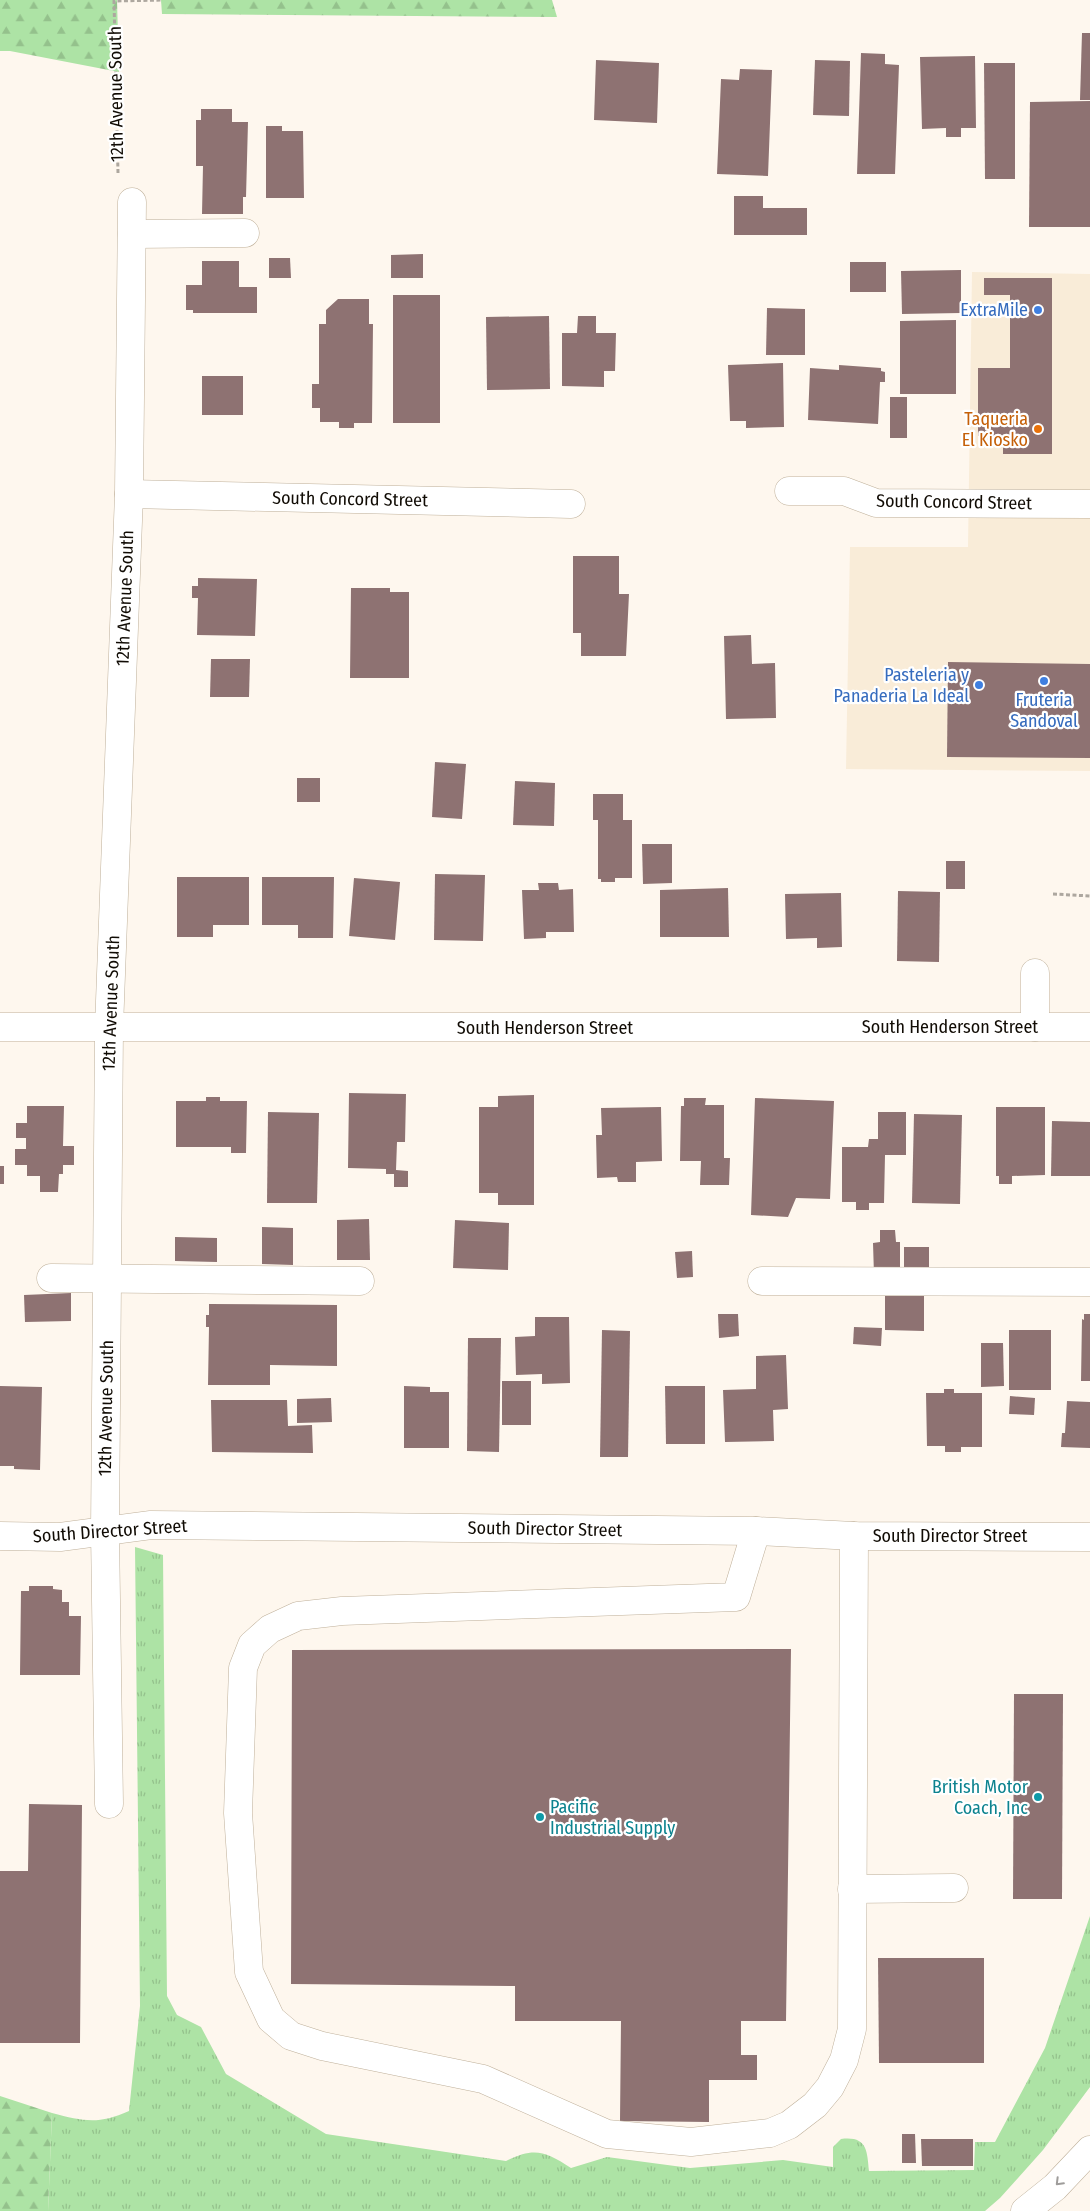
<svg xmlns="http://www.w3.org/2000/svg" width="1090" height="2211" viewBox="0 0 1090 2211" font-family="'Fira Sans Condensed',sans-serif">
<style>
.commercial{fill:#f9ecd8}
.grass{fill:url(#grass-tufts)}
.forest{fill:url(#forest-firs)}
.building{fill:#8e7272}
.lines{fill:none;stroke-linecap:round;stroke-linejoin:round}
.minor-casing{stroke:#bfb09a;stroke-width:29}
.highway-casing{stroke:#bfb09a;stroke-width:29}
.path{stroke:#ada79f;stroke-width:3;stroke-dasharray:4 2.5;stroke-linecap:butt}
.minor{stroke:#fff;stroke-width:28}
.highway{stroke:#fff;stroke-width:28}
.oneway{stroke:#9f9d9b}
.shop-dot{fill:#3f7fe0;stroke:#fff;stroke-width:2}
.food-dot{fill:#e8710a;stroke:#fff;stroke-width:2}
.culture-dot{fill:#0f9aa8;stroke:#fff;stroke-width:2}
.labels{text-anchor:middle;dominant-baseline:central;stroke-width:4.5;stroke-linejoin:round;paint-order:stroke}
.street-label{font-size:18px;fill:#100b04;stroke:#fff}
.shop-label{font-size:18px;fill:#366cbe;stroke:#fff;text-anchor:end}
.food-label{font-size:18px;fill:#c56008;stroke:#fff;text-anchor:end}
.culture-label{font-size:18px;fill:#0d838f;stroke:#fff;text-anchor:end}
</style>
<defs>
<pattern id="grass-tufts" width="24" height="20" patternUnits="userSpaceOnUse" patternTransform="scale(1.25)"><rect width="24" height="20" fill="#ade3a5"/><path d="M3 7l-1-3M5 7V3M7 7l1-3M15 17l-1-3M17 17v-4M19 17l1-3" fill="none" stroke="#94c18c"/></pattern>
<pattern id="forest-firs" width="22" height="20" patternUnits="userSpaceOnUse" patternTransform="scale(1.25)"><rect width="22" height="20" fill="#ade3a5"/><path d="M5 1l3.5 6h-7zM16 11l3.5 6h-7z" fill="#94c18c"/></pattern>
</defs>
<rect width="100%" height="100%" fill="#fef7ee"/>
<path class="commercial" d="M972 272 1090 274V771L846 769 850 547H968Z"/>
<path class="grass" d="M135 1547 163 1555 167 1996 177 2015 201 2027 226 2074 326 2134 506 2161C534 2147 545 2151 571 2168L607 2157 690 2168 783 2160 833 2167V2147L841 2139C867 2136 867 2150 869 2171L974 2170 975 2142H995L1045 2048 1090 1916V2087L1043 2150 1000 2198 985 2211H48L52 2113C83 2121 98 2125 129 2111L140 2006Z"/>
<g class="forest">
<path d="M0 0H117L119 72 10 51H0Z"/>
<path d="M161 0H552L557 17 162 14Z"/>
<path d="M0 2096 52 2113 48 2211H0Z"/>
</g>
<g class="building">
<path d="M1082 33H1090V100H1080Z"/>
<path d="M861 53 885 54V64L899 65 895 174H857Z"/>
<path d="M975 56 976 128H961V137H946V128L922 129 920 57Z"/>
<path d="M596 60 659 63 657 123 594 120Z"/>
<path d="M815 60 850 61 849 116 813 115Z"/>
<path d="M984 63H1015V179H985Z"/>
<path d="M740 69 772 70 768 176 717 174 721 79 739 80Z"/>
<path d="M1090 101V227H1029L1030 102Z"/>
<path d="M201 109H232V122H248L246 197H243V214H202L203 166H196V120H201Z"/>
<path d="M266 126H282V131H303L304 198H266Z"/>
<path d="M734 196H763V208H807V235H734Z"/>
<path d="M423 254V278H391V255Z"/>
<path d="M269 258H290L291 278H269Z"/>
<path d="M202 261H239V287H257V313H193V310H186V285H202Z"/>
<rect x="850" y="262" width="36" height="30"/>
<path d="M961 270V313L902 314 901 271Z"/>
<path d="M984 278H1052V454H1003V436H978V368H1010V295H984Z"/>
<rect x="393" y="295" width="47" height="128"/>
<path d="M338 299H369V324H373L372 423H354V428H339V422H320V408H312V384H319V324H326V310Z"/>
<path d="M767 308 805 309V355H766Z"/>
<path d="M549 316 550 389 487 390 486 317Z"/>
<path d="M578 316H596V333H616L615 371H604V387L562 386V333H577Z"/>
<path d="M956 320V394H900V321Z"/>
<path d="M783 363 784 427 746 428V421H730L728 365Z"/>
<path d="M839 365 881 368V371L885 372V382H880L878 424 808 420 810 368 839 370Z"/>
<rect x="202" y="376" width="41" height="39"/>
<rect x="890" y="397" width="17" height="41"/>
<path d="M573 556H619V594H629L626 656H581V633H573Z"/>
<path d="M198 578 257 579 255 636 197 635 198 598H192V586H198Z"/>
<path d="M351 588H390V592H409V678H350Z"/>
<path d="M751 635 752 664 775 663 776 718 726 719 724 636Z"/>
<path d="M211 659H250L249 697H210Z"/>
<path d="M948 662 1090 664V758L947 757Z"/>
<path d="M435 762 466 764 462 819 432 817Z"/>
<rect x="297" y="778" width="23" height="24"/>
<path d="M515 781 555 783 554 826 513 825Z"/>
<path d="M593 794H623V820H632V878H615V882H601V879H598V820H593Z"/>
<path d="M642 844H672V883L643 884Z"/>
<rect x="946" y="861" width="19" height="28"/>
<path d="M435 874 485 875 483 941 434 940Z"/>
<path d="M177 877H249V925H213V937H177Z"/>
<path d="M262 877H334L333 938H298V925H262Z"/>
<path d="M354 878 400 882 395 940 349 936Z"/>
<path d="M538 883H558L559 890 573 889 574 932H546V938L524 939 522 890H539Z"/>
<path d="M728 888 729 937H660V890Z"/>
<path d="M898 891 940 892 939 962 897 961Z"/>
<path d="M841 893 842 947 817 948V938L786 939 785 894Z"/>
<path d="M349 1093 406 1094 405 1142H397L396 1170 408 1171V1187H394V1174H386V1169L348 1168Z"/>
<path d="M534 1095V1205H498V1193H479V1107H498V1096Z"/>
<path d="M206 1097H220V1101H247L246 1153H231V1147H176V1101H206Z"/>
<path d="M684 1098H706L705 1105H724V1158H730L729 1185H700L701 1161H680L681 1106H684Z"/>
<path d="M755 1098 834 1101 830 1199 796 1198 788 1217 751 1215Z"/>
<path d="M27 1106H64L63 1146H74V1165H63V1174H59L58 1192H40V1176H27V1165H15V1149H26V1138H16V1123H27Z"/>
<path d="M661 1107 662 1161 636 1162V1182H618L617 1177 597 1178 596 1135H602L601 1108Z"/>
<path d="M996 1107H1045V1175L1012 1176V1184H999V1176H996Z"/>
<path d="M268 1112 319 1113 317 1203H267Z"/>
<path d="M878 1112H906V1155H885L884 1203H869V1210H856V1202H842V1147H868L869 1139H878Z"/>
<path d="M914 1114 962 1115 960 1204 912 1203Z"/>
<path d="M1052 1121 1090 1122V1176H1051Z"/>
<rect x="0" y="1166" width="4" height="18"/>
<path d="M369 1219 370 1260H337V1220Z"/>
<path d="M455 1220 509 1223 508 1270 453 1268Z"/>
<path d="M262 1227 293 1228V1265L262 1264Z"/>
<path d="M880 1230H895L896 1242H900V1274L874 1275 873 1243 880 1242Z"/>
<path d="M175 1237 217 1238V1262L175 1261Z"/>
<rect x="904" y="1247" width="25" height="24"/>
<path d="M692 1251 693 1277 677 1278 675 1252Z"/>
<path d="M71 1293V1321L25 1322 24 1295Z"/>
<path d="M885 1296H924V1331L885 1330Z"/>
<path d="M209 1304 337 1305V1366L270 1365V1385H208L209 1327H206V1315H209Z"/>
<path d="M718 1314H738L739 1336 719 1338Z"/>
<path d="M1084 1314H1090V1381H1081L1082 1319 1084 1320Z"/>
<path d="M535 1317H569L570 1383 542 1384V1374L516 1375 515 1337 535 1336Z"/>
<path d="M854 1327 882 1328 881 1346 853 1344Z"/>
<path d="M602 1330 630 1331 628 1457H600Z"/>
<rect x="1009" y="1330" width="42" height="60"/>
<path d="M468 1338H501L499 1452 467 1451Z"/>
<path d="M981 1343H1003L1004 1386 981 1387Z"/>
<path d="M786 1355 788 1409 773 1410 774 1441 725 1442 723 1390 756 1389V1356Z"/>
<rect x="502" y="1381" width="29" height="44"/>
<path d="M0 1386 42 1387 40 1470 14 1469V1466H0Z"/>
<path d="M404 1386 430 1387V1392H449V1448H404Z"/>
<path d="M665 1386H705V1444H666Z"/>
<path d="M944 1389H954V1393H982V1447H961V1452H945V1446H927L926 1393H944Z"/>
<path d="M1010 1396 1035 1398 1034 1415 1009 1414Z"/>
<path d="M331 1398 332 1422 297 1423V1399Z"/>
<path d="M211 1400H287L288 1426 312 1425 313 1453 212 1452Z"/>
<path d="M1067 1401 1090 1402V1448L1061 1447 1062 1433H1065Z"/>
<path d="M29 1586H53V1589L62 1590V1602H69V1616H81L80 1675H20L21 1591H29Z"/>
<path d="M791 1649 786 2021H741V2055H757V2080H709V2122L620 2121 621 2021H515V1986L291 1984 292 1650Z"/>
<path d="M1014 1694H1063L1062 1899H1013Z"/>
<path d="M29 1804 82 1805 80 2043H0V1871H28Z"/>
<path d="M878 1958H984V2063H879Z"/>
<path d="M902 2134H915L916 2163H902Z"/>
<path d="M921 2139H973V2166H922Z"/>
</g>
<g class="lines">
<defs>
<g id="minor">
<path d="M132 234 245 233"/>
<path d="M789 491H844L876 503 1090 504"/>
<path d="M129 494 571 504"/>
<path d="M1035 973V1027"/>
<path d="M0 1027H1090"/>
<path d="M51 1278 360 1281"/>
<path d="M762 1281 1090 1282"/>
<path d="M756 1531 736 1597 342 1611 298 1616 270 1629 252 1645 243 1668 238 1813 249 1972 271 2019 291 2036 322 2046 483 2079 607 2134 691 2142 770 2133 789 2125 815 2105 830 2087 844 2060 852 2029 854 1536"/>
<path d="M0 1536 60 1537 151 1525 756 1531 854 1536 1090 1537"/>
<path d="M109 1804 105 1532 109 1028 129 494 132 202"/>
<path d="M852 1889 954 1888"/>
</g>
<path id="highway" d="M1025 2211 1055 2187 1090 2150"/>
</defs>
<use href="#minor" class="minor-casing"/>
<use href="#highway" class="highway-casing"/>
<g class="path">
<path d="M118 173 114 1 163 0"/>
<path d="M1053 894 1090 896"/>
</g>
<use href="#minor" class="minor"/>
<use href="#highway" class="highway"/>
</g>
<defs><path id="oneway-chevron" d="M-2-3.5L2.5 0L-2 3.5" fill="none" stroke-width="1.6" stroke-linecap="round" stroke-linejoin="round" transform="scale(1.25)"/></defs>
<use class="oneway" href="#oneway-chevron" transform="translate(1059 2182) rotate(135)"/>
<g class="shop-dot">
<circle cx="1038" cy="310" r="5"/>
<circle cx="1044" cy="681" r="5"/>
<circle cx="979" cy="685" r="5"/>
</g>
<circle class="food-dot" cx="1038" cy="429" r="5"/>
<g class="culture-dot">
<circle cx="1038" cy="1797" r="5"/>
<circle cx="540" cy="1817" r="5"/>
</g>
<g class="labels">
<g class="street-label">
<text transform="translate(116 94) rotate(-91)">12th Avenue South</text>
<text transform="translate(350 499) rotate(1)">South Concord Street</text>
<text transform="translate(954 502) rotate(1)">South Concord Street</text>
<text transform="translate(125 598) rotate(-88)">12th Avenue South</text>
<text transform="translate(111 1003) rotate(-88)">12th Avenue South</text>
<text x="950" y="1027">South Henderson Street</text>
<text x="545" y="1028">South Henderson Street</text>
<text transform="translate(106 1408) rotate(-89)">12th Avenue South</text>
<text transform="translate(545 1529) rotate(1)">South Director Street</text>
<text transform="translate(110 1531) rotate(-4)">South Director Street</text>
<text x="950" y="1536">South Director Street</text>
</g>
<g class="shop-label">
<text x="1028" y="310">ExtraMile</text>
<text x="969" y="675">Pasteleria y<tspan x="969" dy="21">Panaderia La Ideal</tspan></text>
<text x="1044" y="700" text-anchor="middle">Fruteria<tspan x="1044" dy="21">Sandoval</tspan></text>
</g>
<g class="food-label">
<text x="1028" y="419">Taqueria<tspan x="1028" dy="21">El Kiosko</tspan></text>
</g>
<g class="culture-label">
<text x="1028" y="1787">British Motor<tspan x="1028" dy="21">Coach, Inc</tspan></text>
<text x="550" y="1807" text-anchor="start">Pacific<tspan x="550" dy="21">Industrial Supply</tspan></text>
</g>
</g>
</svg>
